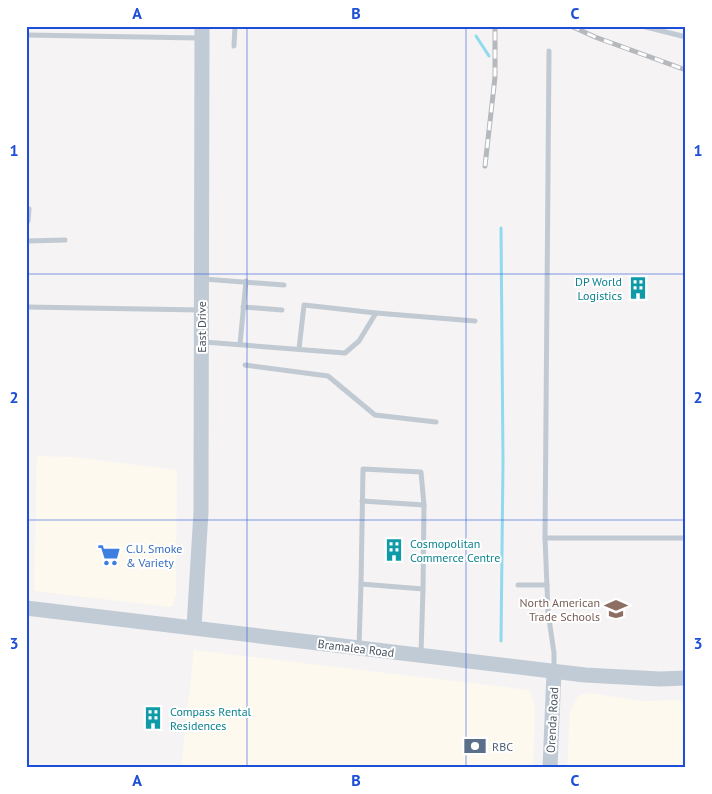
<svg xmlns="http://www.w3.org/2000/svg" width="712" height="794" viewBox="0 0 712 794" font-family="'PT Sans',sans-serif">
<style>
.commercial{fill:#fdf9ef}
.lines{fill:none;stroke-linecap:round;stroke-linejoin:round}
.stream{stroke:#90daee;stroke-width:3}
.lane{stroke:#c1cad2;stroke-width:5}
.secondary{stroke:#c1cbd6;stroke-width:15}
.rail-casing{stroke:#b5b8bd;stroke-width:5}
.rail{stroke:#fff;stroke-width:3;stroke-dasharray:9;stroke-linecap:butt}
.grid{fill:none;stroke:#1d4ed8;stroke-width:1;stroke-opacity:0.55}
.labels{text-anchor:middle;dominant-baseline:central;stroke-width:4;stroke-linejoin:round;paint-order:stroke}
.culture-label{font-size:12px;fill:#0d838f;stroke:#fff;text-anchor:start}
.street-label{font-size:12px;fill:#4a5661;stroke:#fff}
.shop-label{font-size:12px;fill:#366cbe;stroke:#fff;text-anchor:start}
.education-label{font-size:12px;fill:#785e54;stroke:#fff;text-anchor:end}
.service-label{font-size:12px;fill:#4e5e75;stroke:#fff;text-anchor:start}
.neatline{fill:none;stroke:#1d4ed8;stroke-width:2}
.grid-label{font-size:16px;text-anchor:middle;font-weight:bold;fill:#1d4ed8}
</style>
<rect width="100%" height="100%" fill="#f5f3f3"/>
<g class="commercial">
<path d="M37 456 73 457 177 470 176 594 173 606 170 607 34 591Z"/>
<path d="M194 650 530 690 535 708 533 768H181Z"/>
<path d="M590 693 643 701 680 700 683 704 682 768H567L570 712 577 698 581 695Z"/>
</g>
<g class="lines">
<g class="stream">
<path d="M476 36 489 56"/>
<path d="M501 641 503 461 501 228"/>
</g>
<g class="lane">
<path d="M642 26 686 37"/>
<path d="M26 35 199 38"/>
<path d="M234 46 235 26"/>
<path d="M26 223 28 221 29 209"/>
<path d="M26 241 65 240"/>
<path d="M204 279 284 285"/>
<path d="M26 307 201 310"/>
<path d="M243 307 282 310"/>
<path d="M204 342 345 353 359 341 376 313 475 321"/>
<path d="M240 344 246 281"/>
<path d="M299 349 304 305 376 313"/>
<path d="M245 365 328 376 375 415 436 422"/>
<path d="M362 501 424 505"/>
<path d="M545 538 549 51"/>
<path d="M361 584 363 469 421 472 424 505 423 589"/>
<path d="M518 585H547"/>
<path d="M359 647 361 584 423 589 421 653"/>
<path d="M554 671V653L548 612 545 538H686"/>
</g>
<g class="secondary">
<path d="M26 608 585 675 660 679 686 678"/>
<path d="M194 627 201 512 202 26"/>
<path d="M550 768 554 672"/>
</g>
<defs>
<g id="rail">
<path d="M571 26 595 37 686 70"/>
<path d="M485 166 495 77V26"/>
</g>
</defs>
<use href="#rail" class="rail-casing"/>
<use href="#rail" class="rail"/>
</g>
<path class="grid" d="M247 26V768M466 26V768M26 274H686M26 520H686"/>
<defs>
<symbol id="building-bare" viewBox="-9 -9 18 18"><path d="M-4-6H4V6H1V3H-1V6H-4ZM-2.5-4.3h1.7v1.8h-1.7ZM.8-4.3h1.7v1.8H.8ZM-2.5-1h1.7V.8h-1.7ZM.8-1h1.7V.8H.8Z" fill="#0f9aa8" stroke="#fff" stroke-width="2.5" paint-order="stroke"/></symbol>
<symbol id="supermarket-bare" viewBox="-9 -9 18 18"><path d="M-6-5.5h2.5l.6 2H6L4.5 2H-2.5L-4.4-4H-6ZM-1.5 3.2a1.3 1.3 0 1 0 .1 0ZM3 3.2a1.3 1.3 0 1 0 .1 0Z" fill="#3f7fe0" stroke="#fff" stroke-width="2.5" paint-order="stroke"/></symbol>
<symbol id="university-bare" viewBox="-9 -9 18 18"><path d="M0-5L7-2L0 1L-7-2ZM-4 1L0 2.5L4 1V4Q0 6-4 4Z" fill="#8d6e63" stroke="#fff" stroke-width="2.5" paint-order="stroke"/></symbol>
<symbol id="bank-bare" viewBox="-9 -9 18 18"><path d="M-6-4H6V4H-6ZM0-2.3a2.3 2.3 0 1 0 0 4.6a2.3 2.3 0 1 0 0-4.6Z" fill="#5c6f8a" stroke="#fff" stroke-width="2.5" paint-order="stroke"/></symbol>
</defs>
<g fill-rule="evenodd">
<use href="#building-bare" x="622" y="272" width="32" height="32"/>
<use href="#building-bare" x="378" y="534" width="32" height="32"/>
<use href="#supermarket-bare" x="93" y="539" width="32" height="32"/>
<use href="#university-bare" x="600" y="593" width="32" height="32"/>
<use href="#building-bare" x="137" y="702" width="32" height="32"/>
<use href="#bank-bare" x="459" y="730" width="32" height="32"/>
</g>
<g class="labels">
<g class="culture-label">
<text x="622" y="281" text-anchor="end">DP World<tspan x="622" dy="14">Logistics</tspan></text>
<text x="410" y="543">Cosmopolitan<tspan x="410" dy="14">Commerce Centre</tspan></text>
<text x="170" y="711">Compass Rental<tspan x="170" dy="14">Residences</tspan></text>
</g>
<g class="street-label">
<text transform="translate(201 327) rotate(-90)">East Drive</text>
<text transform="translate(356 648) rotate(7)">Bramalea Road</text>
<text transform="translate(552 720) rotate(-87)">Orenda Road</text>
</g>
<g class="shop-label">
<text x="126" y="548">C.U. Smoke<tspan x="126" dy="14">&amp; Variety</tspan></text>
</g>
<g class="education-label">
<text x="600" y="602">North American<tspan x="600" dy="14">Trade Schools</tspan></text>
</g>
<g class="service-label">
<text x="492" y="746">RBC</text>
</g>
</g>
<rect width="712" height="794" fill="none" stroke="#ffffff" stroke-width="55"/>
<rect x="28" y="28" width="656" height="738" class="neatline"/>
<g class="grid-label">
<text x="137" y="19">A</text>
<text x="356" y="19">B</text>
<text x="575" y="19">C</text>
<text x="14" y="156">1</text>
<text x="698" y="156">1</text>
<text x="14" y="403">2</text>
<text x="698" y="403">2</text>
<text x="14" y="649">3</text>
<text x="698" y="649">3</text>
<text x="137" y="786">A</text>
<text x="356" y="786">B</text>
<text x="575" y="786">C</text>
</g>
</svg>
